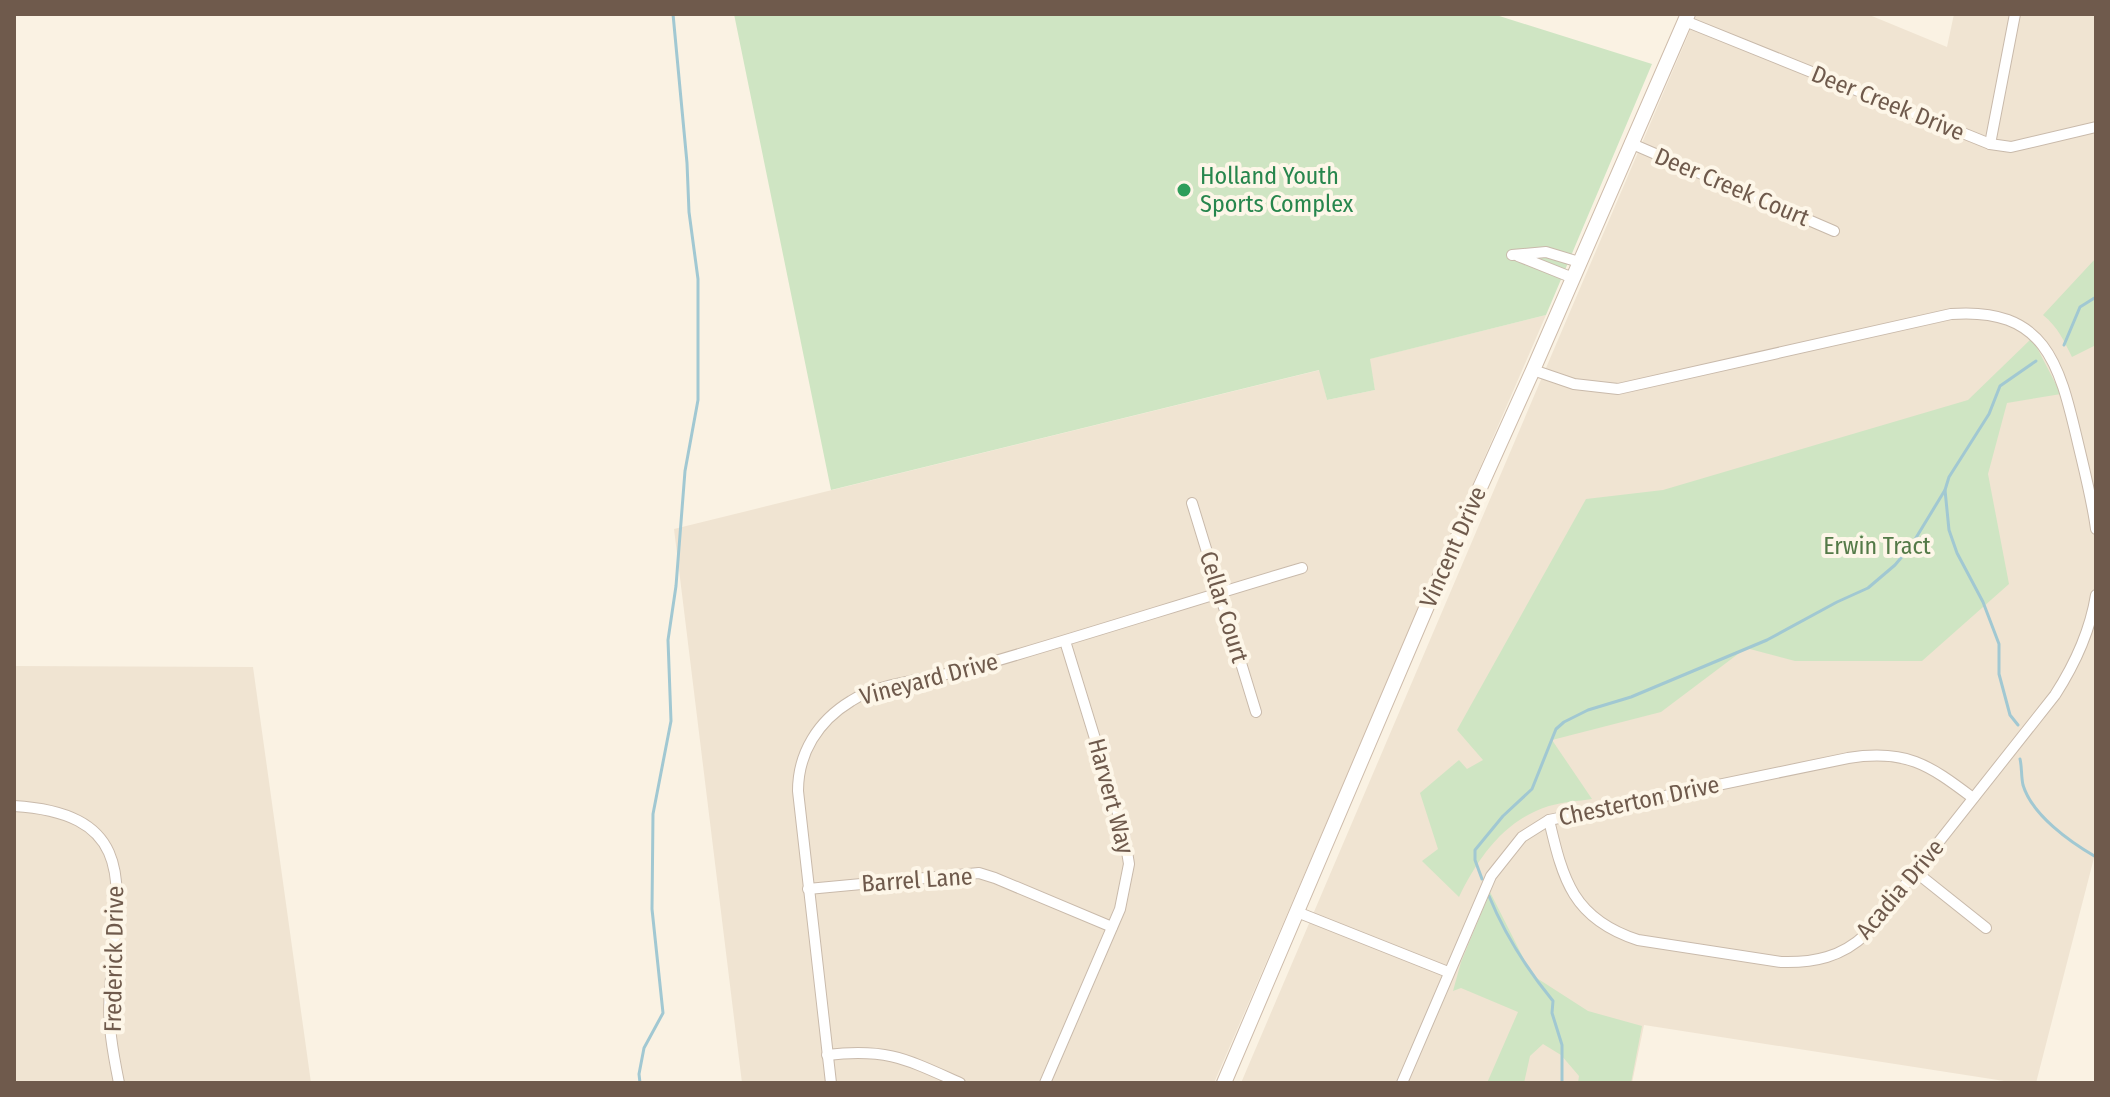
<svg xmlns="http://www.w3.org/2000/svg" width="2110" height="1097" viewBox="0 0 2110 1097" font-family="'Fira Sans Condensed',sans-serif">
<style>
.residential{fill:#f0e4d2}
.park{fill:#cfe5c3}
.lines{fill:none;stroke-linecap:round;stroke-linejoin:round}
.stream{stroke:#a1c8d2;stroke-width:3}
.street-casing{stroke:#c9baab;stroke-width:12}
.secondary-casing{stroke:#cebcab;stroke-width:16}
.street{stroke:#fff;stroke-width:10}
.secondary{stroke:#fff;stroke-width:14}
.leisure-dot{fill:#2e9e5b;stroke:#fdf6e8;stroke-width:3}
.labels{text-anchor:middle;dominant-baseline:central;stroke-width:8;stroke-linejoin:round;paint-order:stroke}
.street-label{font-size:24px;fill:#6f5a4c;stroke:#fdf6e8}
.leisure-label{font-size:24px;fill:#27864d;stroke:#fdf6e8;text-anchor:start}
.park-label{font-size:24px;fill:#547a48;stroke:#fdf6e8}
</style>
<rect width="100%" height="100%" fill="#faf2e3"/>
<g class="residential">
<path d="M1697 14H1867L1947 47 1954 14H2096V850L2036 1083H2017L1644 1025 1632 1083H1241Z"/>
<path d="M1546 315 1214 1083H742L674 529 1320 370 1327 400 1375 390 1369 359Z"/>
<path d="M14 666 253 667 311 1083H14Z"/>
</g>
<g class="park">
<path d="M734 14H1493L1652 64 1546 315 1370 359 1375 390 1327 400 1319 370 831 490Z"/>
<path d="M2096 258V345L2072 357C2064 341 2058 327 2043 315Z"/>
<path d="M2032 338 2061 394 2007 403 1988 474 2009 584 1922 661H1795L1746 648 1661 712 1552 740 1592 799C1578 801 1563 802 1549 806 1504 820 1478 858 1459 897L1422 861 1438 849 1420 793 1459 760 1467 769 1483 760 1457 730 1586 499 1663 490 1968 400Z"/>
<path d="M1490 892 1532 975 1588 1011 1642 1026 1631 1083H1578L1579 1076 1561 1055 1543 1044 1530 1056 1524 1083H1487L1518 1012 1461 988 1453 991 1461 962Z"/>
</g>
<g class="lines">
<g class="stream">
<path d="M2064 345 2080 307 2096 297"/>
<path d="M1945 490 1949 530 1957 553 1983 602 1999 644V674L2010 715 2018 725"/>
<path d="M2020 759C2022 767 2021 776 2023 785 2032 815 2070 842 2096 857"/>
<path d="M1482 879 1475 860V850L1503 816 1532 789 1556 729 1564 722 1588 710 1631 697 1767 640 1837 602 1868 588 1895 565 1911 546 1945 490 1949 477 1989 414 2000 386 2036 361"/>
<path d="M1489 896C1505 935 1526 968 1553 1001L1552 1013 1562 1045V1083"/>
<path d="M640 1083 639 1074 644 1048 663 1013 652 909 653 814 671 721 668 640 676 586 685 471 698 400V279L689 212 687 163 673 14"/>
</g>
<defs>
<g id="street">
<path d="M1685 21 1990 144 2011 147 2096 127"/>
<path d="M1630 143 1834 231"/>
<path d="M1990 144 2015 14"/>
<path d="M1512 255 1546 252 1579 262"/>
<path d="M1518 256 1573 278"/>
<path d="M1533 370 1574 384 1618 389 1951 314C2045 307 2059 363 2077 439 2084 469 2092 499 2096 529"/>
<path d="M1192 503 1256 712"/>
<path d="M14 806C145 814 116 895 110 991 107 1022 113 1053 119 1083"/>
<path d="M1549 820C1563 880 1573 919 1638 940L1781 962C1814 963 1842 957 1866 934L2055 695C2075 664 2090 632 2096 595"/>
<path d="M1917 873 1986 928"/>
<path d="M808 889 979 873 995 878 1112 927"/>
<path d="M1297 912 1448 972"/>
<path d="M827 1055C887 1048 906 1059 960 1083"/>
<path d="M831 1083 798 791C798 753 818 721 851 701 880 682 933 679 968 669 1080 637 1190 601 1302 568"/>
<path d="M1045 1083 1120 909 1129 864 1124 833 1065 641"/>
<path d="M1402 1083 1491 876 1522 837 1549 820 1848 758C1906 749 1928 764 1973 798"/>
</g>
<path id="secondary" d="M1224 1083 1433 592 1533 370 1688 14"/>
</defs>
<use href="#street" class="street-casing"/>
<use href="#secondary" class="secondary-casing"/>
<use href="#street" class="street"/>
<use href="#secondary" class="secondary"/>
</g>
<circle class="leisure-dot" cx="1184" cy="190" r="8"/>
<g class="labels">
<g class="street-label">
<text transform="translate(1888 103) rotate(22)">Deer Creek Drive</text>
<text transform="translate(1732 187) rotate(23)">Deer Creek Court</text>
<text transform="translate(1453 547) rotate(-66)">Vincent Drive</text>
<text transform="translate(1224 607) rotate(73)">Cellar Court</text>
<text transform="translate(929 679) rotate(-15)">Vineyard Drive</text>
<text transform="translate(1111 796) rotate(75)">Harvert Way</text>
<text transform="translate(1639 801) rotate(-12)">Chesterton Drive</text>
<text transform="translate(917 880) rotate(-4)">Barrel Lane</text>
<text transform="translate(1900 889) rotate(-50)">Acadia Drive</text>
<text transform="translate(114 959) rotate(-89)">Frederick Drive</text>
</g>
<g class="leisure-label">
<text x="1200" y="176">Holland Youth<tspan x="1200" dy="28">Sports Complex</tspan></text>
</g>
<g class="park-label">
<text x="1877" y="546">Erwin Tract</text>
</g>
</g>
<rect width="2110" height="1097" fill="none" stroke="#6f5a4c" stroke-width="32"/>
</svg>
